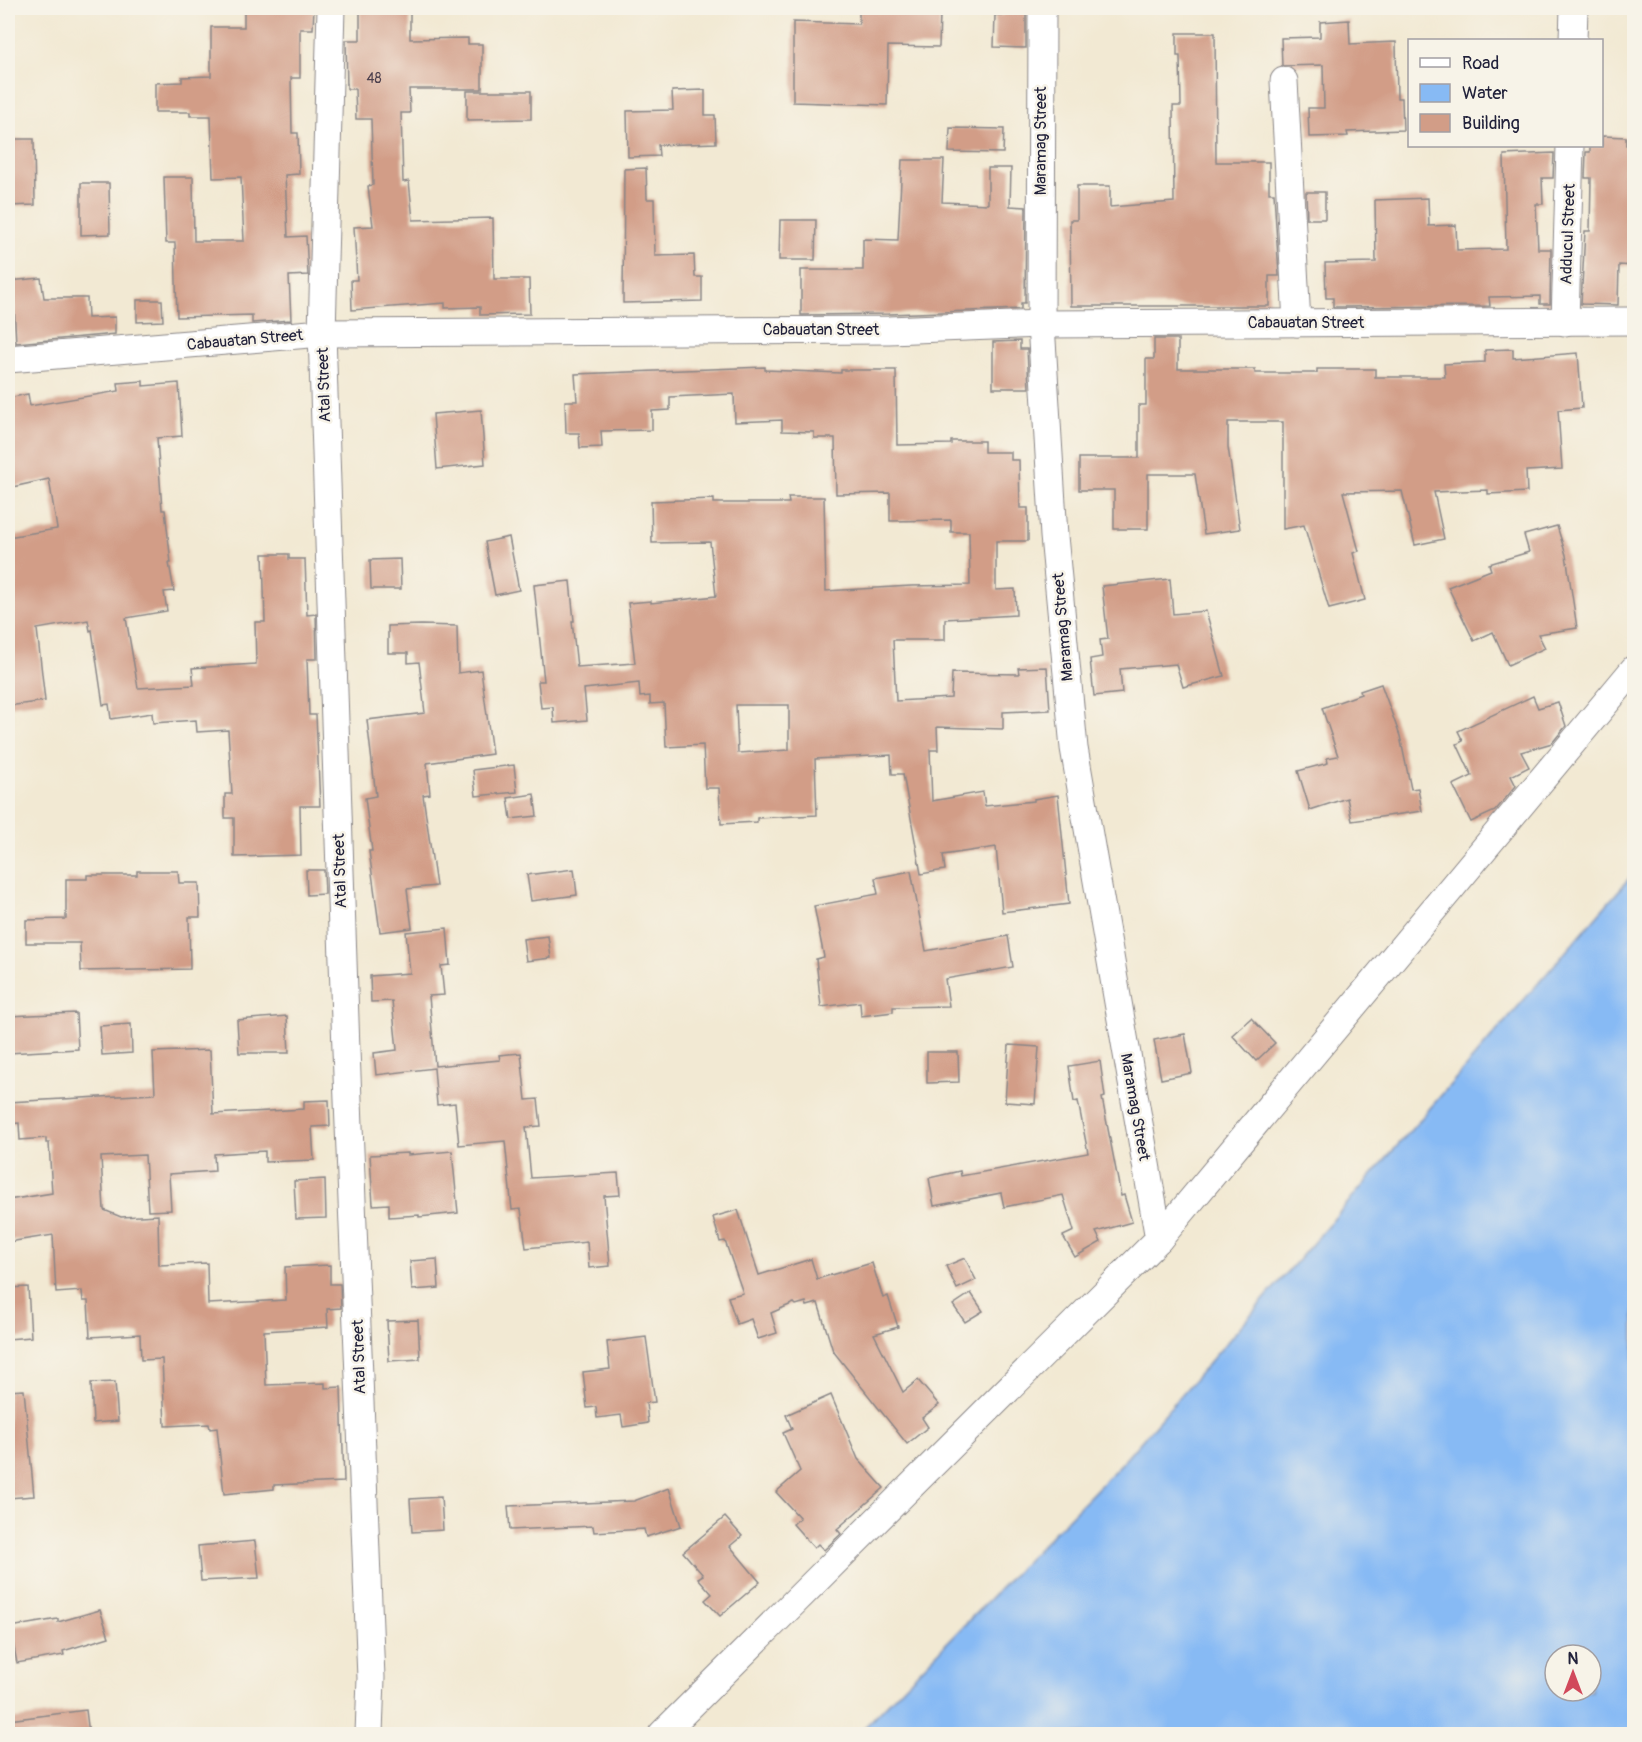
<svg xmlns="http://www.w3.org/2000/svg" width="1642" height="1742" viewBox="0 0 1642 1742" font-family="Pangolin,sans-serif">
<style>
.water{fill:#87baf4;stroke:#546e98;stroke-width:1.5;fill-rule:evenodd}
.building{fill:#d29d87;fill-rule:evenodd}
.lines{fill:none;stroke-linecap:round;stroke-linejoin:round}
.minor-casing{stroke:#8a8687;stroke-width:29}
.minor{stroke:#fff;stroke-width:27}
.labels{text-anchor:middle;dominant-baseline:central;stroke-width:5;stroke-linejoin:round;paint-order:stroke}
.number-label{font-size:14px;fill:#4e414e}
.street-label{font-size:16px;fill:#22223b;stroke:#f7f3e8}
</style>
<rect width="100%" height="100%" fill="#f7f3e8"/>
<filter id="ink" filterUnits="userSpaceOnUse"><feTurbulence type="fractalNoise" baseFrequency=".0167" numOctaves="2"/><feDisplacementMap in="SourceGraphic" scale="12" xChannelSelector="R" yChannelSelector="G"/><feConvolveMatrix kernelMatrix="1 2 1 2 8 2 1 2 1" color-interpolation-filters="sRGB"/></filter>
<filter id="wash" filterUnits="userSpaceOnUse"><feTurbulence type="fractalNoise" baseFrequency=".008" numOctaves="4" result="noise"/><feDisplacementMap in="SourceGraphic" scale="24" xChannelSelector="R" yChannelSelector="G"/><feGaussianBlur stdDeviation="1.35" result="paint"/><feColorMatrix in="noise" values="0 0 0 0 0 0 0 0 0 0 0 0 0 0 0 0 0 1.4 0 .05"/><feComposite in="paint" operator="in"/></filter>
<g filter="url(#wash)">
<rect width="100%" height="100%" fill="#f2e9d3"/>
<path class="water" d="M1634 873V1734H858L1123 1462ZM1555 1655H1591V1691H1555Z"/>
<g id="blocks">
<g class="building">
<path d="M244 8H314L313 29H300V78H291L292 133H298L299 174 285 175 288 237 306 236 308 275 289 276 291 320 252 323V315L177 317 175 243H166L164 177H193L194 241H244L241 177 213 178 211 116H190V112H155V83L182 82V77L211 76V27H244Z"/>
<path d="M360 8H410V39L468 38V44H482V89H409L410 113H401L403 182 409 181 413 220 493 218 494 279H529L530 314 480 315V307L445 308V303L352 310 351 280H357L354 227 373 226 368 186 373 185 371 119H356L355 89H347L346 40H360Z"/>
<path d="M859 8H885V12L940 13 939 47 888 46 887 105 793 102V22L859 24Z"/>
<path d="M1005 8H1026V48L994 47 995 15H1004Z"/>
<path d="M1349 20 1350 44 1396 42 1397 98H1402L1403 130 1347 132 1348 136 1309 137 1308 108H1324L1323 65 1282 66 1281 38 1320 37V22Z"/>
<path d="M1177 33H1215L1216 162H1269V193H1274L1279 276H1269V306H1071L1070 220H1077V186H1110V207L1174 202 1173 106H1181L1180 56H1177Z"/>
<path d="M705 90V115H715L716 143 658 145 659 156 628 157 627 111 673 110 672 91Z"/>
<path d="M467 91H531V119L467 120Z"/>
<path d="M950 128 1004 129 1003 153 949 152Z"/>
<path d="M1602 136 1626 137V145H1635V266L1619 265 1618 305 1581 304 1585 231H1590L1591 178H1585L1586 152H1590V146H1602Z"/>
<path d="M8 139H34L35 205 8 206Z"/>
<path d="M1554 153 1553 178H1542L1543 204H1536L1538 249H1551L1550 304H1540V296L1489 297 1490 306 1333 307V298H1326L1325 263 1376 262 1375 200 1428 198 1429 226 1456 225 1457 250 1506 249 1504 155Z"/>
<path d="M902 160H944L942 202 988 204V168H1011L1010 206 1026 207 1025 303H1021V309L889 314 801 315V270H863V239L898 240Z"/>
<path d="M646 168 647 199H654L655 256 694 255 695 277H702V301L623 303 624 169Z"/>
<path d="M81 183H109L110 234 81 235Z"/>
<path d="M1306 192H1325V219H1307Z"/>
<path d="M780 220H816L815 260H779Z"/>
<path d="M41 278 44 298H87L88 318 115 317V334L16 343 14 305H8V281Z"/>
<path d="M137 300H162L163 321 137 322Z"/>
<path d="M1154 339H1178V369H1255V373H1317V369H1375V377H1445L1444 364 1485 362V350L1513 349V358L1578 353 1582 408 1558 410 1562 469 1526 471 1527 492 1488 494V490L1434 492 1444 539 1415 545 1402 491 1343 492 1359 551 1353 553 1365 600 1329 609 1304 525 1283 529V422H1228V447L1240 529 1204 534 1195 474H1148V529H1114V490H1079V458H1139V405H1146V359H1154Z"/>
<path d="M1020 341V349H1027L1029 388H993V342Z"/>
<path d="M765 367V370L841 373V370H896L897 445 951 444V441H984V452H1011V460H1019L1020 508H1028V541H996V590L1015 589 1016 615 945 619V640H893L896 701 951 698 952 673 1019 674 1018 668 1047 667 1050 710 1003 712V729L937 727 938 750H930L932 801 983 792 985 806 1034 801V799L1058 795 1069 904 1002 912 996 847 943 855 945 870 921 874 903 774H892L891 755 815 759 817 815 757 818V822L721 824 719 788H705L703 745 666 747 664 703 650 704V696L640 697 639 683 584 689 587 720 554 723 553 707 541 708 538 681H544L534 585 570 581 574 621H572L577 667 635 663 628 603 651 601V603L716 596 710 542 652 543 651 501 714 499V503H789L788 497H824L826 591 911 586 970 585 969 532H951V520L890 521V493L836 494 835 438H814V432L782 431V420L735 422 734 394 670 397V410L652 411V430L601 431 602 447 580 448 579 433H566L565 401H577L575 374ZM736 705H789V750L738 753Z"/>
<path d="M143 381V386L179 383 182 436 157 438 162 510H165L171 563H169L174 591 164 592 167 611 126 618 138 688 194 685 192 668 256 664 255 622H265L263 554H289V559H305L307 615 316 614 317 659H307L309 715H316L320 806H300L301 855 234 857V818H225V794H232L228 730 197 732 196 720 153 723 152 713 111 719 109 704 103 705 92 630 90 631 88 620 37 629 45 701 8 706V537L57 529 49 479 8 488V398L28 394 30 406 119 391 118 383Z"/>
<path d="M481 410 485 464 437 469 433 414Z"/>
<path d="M1557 526 1566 555 1577 628 1538 634 1545 648 1508 665 1493 632 1474 641 1448 587 1491 570 1489 564 1529 552 1524 535Z"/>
<path d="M509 537 519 590 495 595 485 542Z"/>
<path d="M400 559 401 589H371L370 560Z"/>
<path d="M1170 579 1173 614 1206 611 1224 676 1183 687 1176 664 1120 669 1122 693 1094 696 1090 659 1102 657 1100 640 1108 639 1102 586Z"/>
<path d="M421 625 457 626 458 673 481 670 492 754 427 763 430 794 423 795 436 886 407 889 412 928 380 932 369 851H372L365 798 376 796 367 720 425 713 419 662 408 663V653H388V626Z"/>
<path d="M1381 684 1400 736 1411 789 1418 788 1422 811 1352 821 1347 798 1310 810 1298 771 1328 763 1327 758 1338 756 1322 708 1361 694 1360 691Z"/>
<path d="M1533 696 1538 708 1558 702 1566 726 1552 743 1521 752 1529 767 1511 776 1516 786 1495 811 1471 822 1453 785 1472 776 1457 744 1463 741 1458 731Z"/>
<path d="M514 765 517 792 476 796 473 770Z"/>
<path d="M534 794 537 816 511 819 508 798Z"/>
<path d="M574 869 577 895 531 901 527 875Z"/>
<path d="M306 870H324L325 894 307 895Z"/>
<path d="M137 871H178L179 883H199L200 917H189L190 969 81 971 80 943H26V920L66 919V879H87V875H137Z"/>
<path d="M911 871 926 951 1008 936 1013 967 945 979 949 1006 893 1007V1012L861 1016 860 1002 821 1007 816 959 824 957 814 906 878 894 875 878Z"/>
<path d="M447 928 450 965 441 966 444 995 429 996 435 1066 500 1060 499 1055 521 1053 526 1100 538 1099 541 1126 526 1127 531 1178 618 1173 620 1195 604 1196 610 1266 589 1268 587 1242 526 1248 521 1209 512 1210 505 1141 459 1145 455 1103 437 1105 434 1068 376 1075 374 1053 397 1050 392 1001 371 1002 370 976 410 973 406 932Z"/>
<path d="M548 936 551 958 526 961 523 939Z"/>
<path d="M76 1013 78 1049 8 1053V1016Z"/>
<path d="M287 1016 289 1053H239L237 1020Z"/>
<path d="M1251 1018 1275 1043 1256 1061 1232 1035Z"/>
<path d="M131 1024 132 1053 102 1055 100 1026Z"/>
<path d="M1185 1034 1192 1073 1161 1079 1154 1040Z"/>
<path d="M1009 1045 1039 1047 1035 1104 1005 1102Z"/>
<path d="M210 1050 213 1114 304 1109V1101L329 1100 330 1126 312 1127 314 1160 265 1162V1151L214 1154 215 1171 169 1174 171 1210 148 1211 145 1155 101 1157 104 1210 121 1217 158 1215 159 1265 207 1263 208 1304 286 1300 285 1267 330 1265V1284H340L341 1308 327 1309 328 1327 264 1331 266 1385 325 1383V1388L341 1387 344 1482 274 1485V1489L224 1494 217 1428 210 1429 209 1424 165 1426 162 1359 141 1360 140 1334 90 1337 88 1301H83L82 1291 56 1293 53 1235 8 1242V1200L52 1193 49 1143H46V1138L20 1140 19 1123 8 1124V1102L155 1094 153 1052Z"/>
<path d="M927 1052H958L959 1082 927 1083Z"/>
<path d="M1100 1061 1105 1097 1102 1098 1121 1196 1124 1195 1132 1222 1096 1232 1101 1242 1075 1257 1063 1236 1074 1231 1063 1195 1004 1207 1001 1193 934 1206 929 1178 960 1171 961 1176 1088 1153 1078 1101 1074 1102 1069 1066Z"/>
<path d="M452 1151 458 1213 419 1217V1215L389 1217V1204L373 1205 370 1155 408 1153V1155Z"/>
<path d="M325 1179 326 1218 296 1219 294 1181Z"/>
<path d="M738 1210 759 1275 811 1259 817 1279 872 1263 883 1298 888 1296 898 1327 874 1334 903 1392 918 1380 939 1405 922 1418 928 1427 907 1444 833 1351 818 1303 807 1306 806 1302 796 1305 794 1303 771 1313 777 1333 758 1339 751 1319 737 1324 728 1297 743 1293 725 1241 720 1242 713 1217Z"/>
<path d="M965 1258 976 1280 957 1289 946 1266Z"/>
<path d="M437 1259 439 1288 412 1290 410 1261Z"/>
<path d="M28 1287 31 1337 8 1339V1288Z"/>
<path d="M971 1293 983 1311 965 1322 953 1305Z"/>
<path d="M418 1320 420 1359 389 1361 387 1321Z"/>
<path d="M646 1337 655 1402 646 1403 648 1423 623 1427 621 1415 597 1418 596 1407 587 1408 583 1372 610 1369 607 1342Z"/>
<path d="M115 1382 118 1421 93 1423 91 1383Z"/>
<path d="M24 1390 34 1496 8 1498V1391Z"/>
<path d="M831 1395 858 1459 884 1488 837 1529 841 1534 824 1550 818 1544 814 1548 793 1524 800 1518 776 1492 800 1471 783 1433 792 1429 786 1415Z"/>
<path d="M669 1488 681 1526 646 1537 644 1529 594 1532 593 1526 510 1530 508 1506 634 1501Z"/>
<path d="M441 1497 443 1530 412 1532 410 1499Z"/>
<path d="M725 1517 742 1536 730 1546 760 1582 720 1616 705 1600 712 1594 698 1578 703 1575 683 1552Z"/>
<path d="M255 1541 259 1578 201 1581 198 1546Z"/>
<path d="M100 1610 109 1637 63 1651 64 1655 17 1663 10 1627 58 1619V1622Z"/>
<path d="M86 1710 89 1734H9V1720Z"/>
</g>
</g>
</g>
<g filter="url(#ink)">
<use href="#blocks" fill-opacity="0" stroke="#8a8687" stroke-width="1.5"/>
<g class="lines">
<defs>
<g id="minor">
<path d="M331 8 322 333 346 1050 371 1678 369 1734"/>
<path d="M1042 8 1041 324 1054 536 1074 748 1159 1239"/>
<path d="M1573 40 1574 8"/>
<path d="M1284 81 1297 323"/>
<path d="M1565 322 1570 146"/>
<path d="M8 359 322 333 889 330 1041 324 1634 321"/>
<path d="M662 1734 1159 1239 1634 669"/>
</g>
</defs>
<use href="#minor" class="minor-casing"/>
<use href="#minor" class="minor"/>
</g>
</g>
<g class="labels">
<g class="number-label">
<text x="374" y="78">48</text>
</g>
<g class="street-label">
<text transform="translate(1041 141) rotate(-90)">Maramag Street</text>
<text transform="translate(1568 234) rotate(-88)">Adducul Street</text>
<text x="1306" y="323">Cabauatan Street</text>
<text x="821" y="330">Cabauatan Street</text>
<text transform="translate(245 340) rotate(-5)">Cabauatan Street</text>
<text transform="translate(324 385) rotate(-92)">Atal Street</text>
<text transform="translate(1063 627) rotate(-95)">Maramag Street</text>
<text transform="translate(340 871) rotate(-92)">Atal Street</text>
<text transform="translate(1135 1107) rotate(80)">Maramag Street</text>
<text transform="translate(359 1357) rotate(-92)">Atal Street</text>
</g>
</g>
<rect width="1642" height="1742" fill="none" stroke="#f7f3e8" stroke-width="30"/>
<rect x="1408" y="39" width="195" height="108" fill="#f7f3e8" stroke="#a29fa3" stroke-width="1.5"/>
<rect x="1420" y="58" width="30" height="9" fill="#ffffff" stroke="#a29fa3" stroke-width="1.5"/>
<text x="1462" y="69" font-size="18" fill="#22223b">Road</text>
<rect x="1420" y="84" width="30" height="18" fill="#87baf4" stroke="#a29fa3" stroke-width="1.5"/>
<text x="1462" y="99" font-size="18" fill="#22223b">Water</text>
<rect x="1420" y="114" width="30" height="18" fill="#d29d87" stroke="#a29fa3" stroke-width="1.5"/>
<text x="1462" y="129" font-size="18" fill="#22223b">Building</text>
<g transform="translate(1573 1673)"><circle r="28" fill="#f7f3e8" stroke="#a29fa3" stroke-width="1.5"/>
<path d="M0-4.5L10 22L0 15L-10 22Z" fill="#d1495b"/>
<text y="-9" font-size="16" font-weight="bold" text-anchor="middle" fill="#22223b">N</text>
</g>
</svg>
